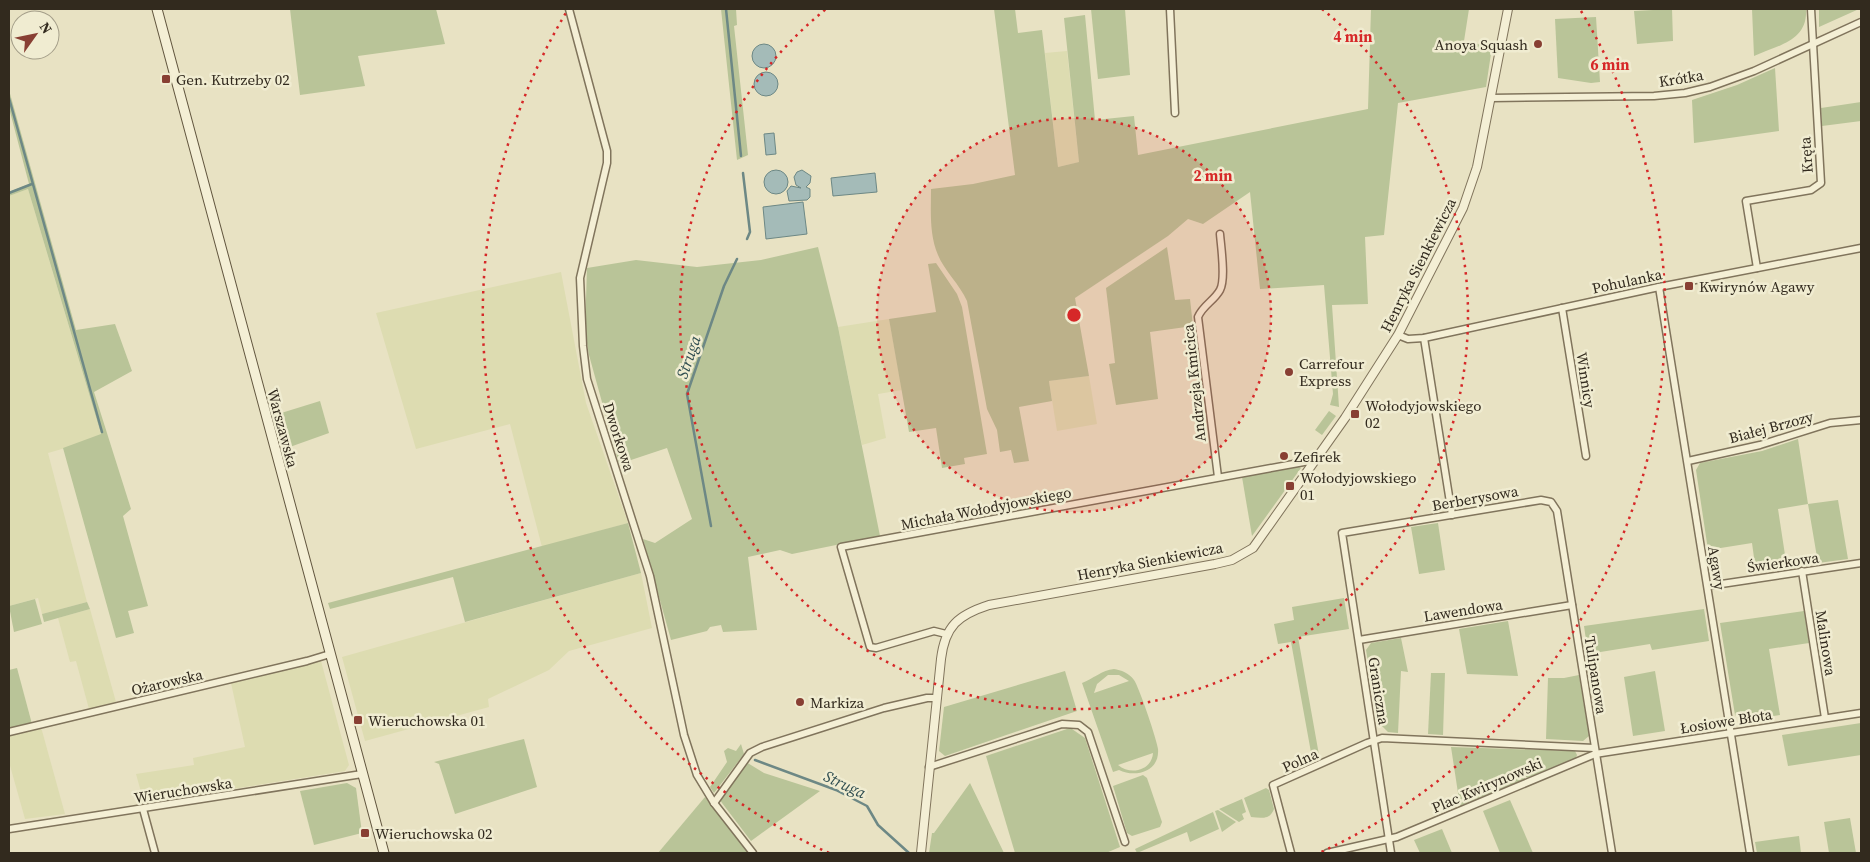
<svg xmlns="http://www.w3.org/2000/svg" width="1870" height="862" viewBox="0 0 1870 862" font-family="'Source Serif 4',serif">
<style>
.farmland{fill:#dddcb1}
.green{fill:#b9c498;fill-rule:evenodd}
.water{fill:#a4bbb8;stroke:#6d8885}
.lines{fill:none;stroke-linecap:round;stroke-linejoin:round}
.stream{stroke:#6d8885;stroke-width:2.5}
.minor-casing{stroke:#80745c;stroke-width:9}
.tertiary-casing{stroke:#80745c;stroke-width:10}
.secondary-casing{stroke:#62563f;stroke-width:11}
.minor{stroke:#f4efd5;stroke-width:6}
.tertiary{stroke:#f4efd5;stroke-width:8}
.secondary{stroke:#f4efd5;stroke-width:9}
.ring{fill:none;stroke:#d62828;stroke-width:2.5;stroke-dasharray:2.5 5}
.poi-dot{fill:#883f33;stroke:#f0ecd1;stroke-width:2}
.labels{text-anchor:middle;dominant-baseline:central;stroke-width:5;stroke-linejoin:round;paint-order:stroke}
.poi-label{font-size:15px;fill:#322a1e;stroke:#f0ecd1;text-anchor:start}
.street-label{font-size:15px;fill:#322a1e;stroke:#f0ecd1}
.water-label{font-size:16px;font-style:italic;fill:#2f4d50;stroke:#f0ecd1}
.centre{fill:#d62828;stroke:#f0ecd1;stroke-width:2.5}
.ring-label{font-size:15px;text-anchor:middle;font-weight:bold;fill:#d62828;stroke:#f0ecd1;stroke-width:5;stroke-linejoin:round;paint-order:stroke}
</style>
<rect width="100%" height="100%" fill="#e8e2c3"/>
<g class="farmland">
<path d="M1067 51 1079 162 1058 167 1045 53Z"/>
<path d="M28 189 101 435 86 442 48 453 87 602 42 614 38 598 9 606V196Z"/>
<path d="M561 272 586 403 628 523 542 547 510 424 416 449 376 313Z"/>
<path d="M889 319 902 390 878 394 886 438 862 445 838 327Z"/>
<path d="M1089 376 1097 424 1057 431 1049 381Z"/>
<path d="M641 573 652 628 569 651 549 670 488 699 489 707 365 741 342 657Z"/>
<path d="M90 609 116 702 89 709 76 661 70 662 58 618Z"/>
<path d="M321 661 349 765 345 771 144 803 136 774 194 765 193 758 245 747 231 683Z"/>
<path d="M41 727 65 814 25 819 9 762V735Z"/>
</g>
<g class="green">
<path d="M290 9H436L445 44 358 56 365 86 300 95Z"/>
<path d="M721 9H736L737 25 734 26 748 155 737 160Z"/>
<path d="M994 9H1015L1018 33 1042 30 1058 167 1079 162 1064 18 1085 15 1095 120 1134 116 1138 155 1368 109 1371 9H1469L1464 41 1492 47 1486 87 1398 103 1384 235 1365 237 1368 304 1332 305 1339 407 1330 405 1333 394 1324 285 1260 289 1250 192 1203 224 1188 219 1168 236 1075 298 1089 376 1049 381 1052 401 1019 407 1029 461 1014 463 1011 450 1000 452 997 430 987 409 967 301C960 285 944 270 938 255 929 234 931 211 931 189L973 184 1015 175Z"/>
<path d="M1091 9H1125L1130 75 1098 79Z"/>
<path d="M1672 9 1673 41 1637 44 1634 11Z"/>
<path d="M1752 9H1806C1808 41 1779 45 1754 56Z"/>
<path d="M1819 9H1859L1819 27Z"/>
<path d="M1596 17 1600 82 1591 83 1558 78 1555 19Z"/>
<path d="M1775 68 1779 131 1694 143 1692 100 1737 85Z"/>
<path d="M9 90 76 330 115 324 132 371 94 392 131 509 123 516 148 606 128 611 134 633 116 638 63 448 101 434 28 189 9 196V192L29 184 9 108Z"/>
<path d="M1861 102V121L1822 126 1821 108Z"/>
<path d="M818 247 838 327 880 536 792 554 780 550 748 557 757 630 723 632 721 625 710 627 707 631 671 640 643 539 655 543 692 519 667 448 619 464 589 355 585 331 587 268 636 260 697 267 761 260Z"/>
<path d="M1167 247 1175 300 1190 299 1193 326 1150 332 1158 399 1116 405 1109 364 1115 363 1106 288Z"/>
<path d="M936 263 957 294 962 307 987 454 964 458 965 464 942 468 936 428 909 432 889 319 936 312 928 264Z"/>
<path d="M320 401 329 433 287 448 278 414Z"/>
<path d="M1329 411 1336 416 1322 435 1315 430Z"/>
<path d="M1798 439 1808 504 1838 500 1848 559 1818 563 1808 504 1778 509 1787 568 1756 572 1752 543 1708 550 1696 470 1700 463 1762 451Z"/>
<path d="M1298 466 1301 468 1252 536 1242 477Z"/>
<path d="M628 523 641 573 465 622 453 577 330 609 328 603Z"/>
<path d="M1438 523 1445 570 1419 574 1411 527Z"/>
<path d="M1344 598 1349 629 1298 637 1319 755 1312 758 1291 642 1278 644 1274 624 1294 620 1292 607Z"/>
<path d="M35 599 42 624 14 632 9 606Z"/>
<path d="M87 602 90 609 44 622 42 614Z"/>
<path d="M1704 609 1709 641 1652 650 1650 644 1588 654 1584 626Z"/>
<path d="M1804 611 1809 643 1769 649 1780 715 1742 721 1735 715 1720 623Z"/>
<path d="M1508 621 1518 676 1467 674 1459 629Z"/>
<path d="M1401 638 1408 672 1401 671 1398 733 1388 732 1378 722 1366 650 1371 643Z"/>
<path d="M17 668 32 724 9 729V670Z"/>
<path d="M1114 669C1121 670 1129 673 1134 680 1139 687 1157 740 1158 749 1160 772 1135 778 1119 770L1113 772 1082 683C1093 679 1102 670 1114 669ZM1108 675H1119L1129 681 1094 693 1097 684ZM1153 753C1152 770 1131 776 1118 765Z"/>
<path d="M1065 671 1077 711 945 756 939 751 944 707Z"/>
<path d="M1655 671 1665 731 1633 736 1624 677Z"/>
<path d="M1431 673H1445L1443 735 1428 734Z"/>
<path d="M1579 675 1589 736 1583 741 1546 739 1548 678H1564Z"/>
<path d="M1861 723V755L1788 766 1782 735Z"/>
<path d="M1067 729H1072L1085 738 1120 847 1106 853H1015L986 756Z"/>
<path d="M524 739 537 787 455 814 439 764 434 762Z"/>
<path d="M741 744 744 754 714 793 710 787 727 762 724 751 728 748 736 751Z"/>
<path d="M1451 747 1575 751 1577 755 1576 758 1527 778 1523 773 1525 779 1471 801 1468 796 1470 801 1460 806Z"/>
<path d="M746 762 764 773 820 791 751 841 719 799Z"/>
<path d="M1143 775 1147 778 1162 822 1160 827 1132 836 1127 833 1113 786Z"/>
<path d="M347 783 356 788 362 833 314 845 300 791Z"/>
<path d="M970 783 1004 853H929L932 833H934Z"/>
<path d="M1266 788 1269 790 1274 809C1270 820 1261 818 1251 817L1244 798Z"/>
<path d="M705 797 749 853H658Z"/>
<path d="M1242 799 1246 812 1242 814 1244 819 1239 822 1219 809Z"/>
<path d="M1510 800 1533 853H1500L1483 811Z"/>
<path d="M1218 810 1236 822 1222 832 1215 811Z"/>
<path d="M1213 812 1219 829 1190 842 1187 832 1137 853 1135 849Z"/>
<path d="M1850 818 1856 853H1829L1824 822Z"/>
<path d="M1442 829 1452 853H1420L1414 840Z"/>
<path d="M1799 836 1801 853H1757L1755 842Z"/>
</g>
<g class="water">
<circle cx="764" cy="56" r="12"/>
<circle cx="766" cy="84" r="12"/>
<path d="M774 133 776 154 766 155 764 134Z"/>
<path d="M802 170 811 176 810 183 806 187 810 189V197L807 200 789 201 787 191 791 186 801 188 796 185 794 177 797 172Z"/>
<circle cx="776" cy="182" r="12"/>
<path d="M875 173 877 192 833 196 831 178Z"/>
<path d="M803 202 807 234 766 239 763 207Z"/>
</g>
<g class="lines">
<g class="stream">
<path d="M726 9 741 156"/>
<path d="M9 98 102 432"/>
<path d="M743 173 750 232 747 239"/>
<path d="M9 193 32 184"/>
<path d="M711 526 687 394 724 286 737 259"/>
<path d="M755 760 836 790 867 806 878 825 909 853"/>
</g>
<defs>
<g id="minor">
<path d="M569 9 607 151V163L580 278 583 346 587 379 650 576 684 735 697 775 714 803 753 853"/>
<path d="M1170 9 1175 113"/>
<path d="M1491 98 1654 96 1685 93 1710 87 1754 71 1861 22"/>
<path d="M1757 268 1746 201 1811 190 1821 183 1811 9"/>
<path d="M1659 287 1750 853"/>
<path d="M1562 308 1586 456"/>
<path d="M1398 335 1408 339 1424 338 1659 287 1861 248"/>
<path d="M1424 338 1452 515"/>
<path d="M1688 461 1760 445 1830 423 1861 420"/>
<path d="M1218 477 1198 317C1203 305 1214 301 1220 290 1226 279 1221 247 1220 234"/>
<path d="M1802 571 1825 718"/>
<path d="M1708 586 1861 563"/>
<path d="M946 634 934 631 876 648 870 647 841 547 1315 460"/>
<path d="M1359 640 1572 605"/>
<path d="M9 732 307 661 330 654"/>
<path d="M929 767 1062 724 1079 725 1088 732 1125 842"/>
<path d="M714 803 750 753 762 747 884 708 927 698H937"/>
<path d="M143 809 155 853"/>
<path d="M9 829 362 774"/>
<path d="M1291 853 1273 785 1367 743 1382 738 1594 748"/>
<path d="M1327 853 1397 837 1595 754 1861 713"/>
<path d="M1391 853 1342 533 1541 500 1551 502 1557 511 1612 853"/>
</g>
<path id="tertiary" d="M921 853 941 659C945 626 958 615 989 605L1215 564 1232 560 1253 548 1345 418 1398 335 1463 208 1477 167 1508 9"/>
<path id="secondary" d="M157 9 384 853"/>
</defs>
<use href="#minor" class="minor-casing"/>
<use href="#tertiary" class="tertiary-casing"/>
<use href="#secondary" class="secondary-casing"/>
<use href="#minor" class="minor"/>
<use href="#tertiary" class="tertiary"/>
<use href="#secondary" class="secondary"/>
</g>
<circle cx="1074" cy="315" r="197" fill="#d62828" fill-opacity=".12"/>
<g class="ring">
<circle cx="1074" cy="315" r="197"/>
<path d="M1322 9A394 394 0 1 1 826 9"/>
<path d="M829 853A591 591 0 0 1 567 11M1581 11A591 591 0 0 1 1319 853"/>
</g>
<g class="poi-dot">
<circle cx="1538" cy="44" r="5"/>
<rect x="161" y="74" width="10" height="10" rx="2.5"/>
<rect x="1684" y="281" width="10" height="10" rx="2.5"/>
<circle cx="1289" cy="372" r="5"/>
<rect x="1350" y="409" width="10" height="10" rx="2.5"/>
<circle cx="1284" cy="456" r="5"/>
<rect x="1285" y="481" width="10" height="10" rx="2.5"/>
<circle cx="800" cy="702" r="5"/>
<rect x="353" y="715" width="10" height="10" rx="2.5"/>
<rect x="360" y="828" width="10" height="10" rx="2.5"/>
</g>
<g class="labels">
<g class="poi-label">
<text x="1528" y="44" text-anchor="end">Anoya Squash</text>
<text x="176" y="79">Gen. Kutrzeby 02</text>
<text x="1699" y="286">Kwirynów Agawy</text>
<text x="1299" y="363">Carrefour<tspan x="1299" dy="17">Express</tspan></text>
<text x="1365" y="405">Wołodyjowskiego<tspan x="1365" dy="17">02</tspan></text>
<text x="1294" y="456">Zefirek</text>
<text x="1300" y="477">Wołodyjowskiego<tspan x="1300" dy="17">01</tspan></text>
<text x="810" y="702">Markiza</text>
<text x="368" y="720">Wieruchowska 01</text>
<text x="375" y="833">Wieruchowska 02</text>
</g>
<g class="street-label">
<text transform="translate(1681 78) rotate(-9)">Krótka</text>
<text transform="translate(1806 155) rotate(-94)">Kręta</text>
<text transform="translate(1418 265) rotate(-63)">Henryka Sienkiewicza</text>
<text transform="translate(1627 281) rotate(-12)">Pohulanka</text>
<text transform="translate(1586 380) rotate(81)">Winnicy</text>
<text transform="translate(1194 383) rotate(-96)">Andrzeja Kmicica</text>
<text transform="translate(1771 427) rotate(-15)">Białej Brzozy</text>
<text transform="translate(283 428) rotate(75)">Warszawska</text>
<text transform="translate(619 437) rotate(72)">Dworkowa</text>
<text transform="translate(1475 498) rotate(-10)">Berberysowa</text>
<text transform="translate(986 508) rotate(-11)">Michała Wołodyjowskiego</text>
<text transform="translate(1150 561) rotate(-11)">Henryka Sienkiewicza</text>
<text transform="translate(1783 562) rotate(-8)">Świerkowa</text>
<text transform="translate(1717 568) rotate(81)">Agawy</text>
<text transform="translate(1463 610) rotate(-9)">Lawendowa</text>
<text transform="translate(1826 643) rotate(81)">Malinowa</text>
<text transform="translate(1596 675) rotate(81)">Tulipanowa</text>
<text transform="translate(167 682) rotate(-13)">Ożarowska</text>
<text transform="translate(1379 691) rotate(81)">Graniczna</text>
<text transform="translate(1726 721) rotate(-9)">Łosiowe Błota</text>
<text transform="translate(1300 760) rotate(-24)">Polna</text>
<text transform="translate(1487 785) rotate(-23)">Plac Kwirynowski</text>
<text transform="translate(183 790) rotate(-9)">Wieruchowska</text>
</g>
<g class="water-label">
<text transform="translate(688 357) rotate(-71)">Struga</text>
<text transform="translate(845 784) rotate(25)">Struga</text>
</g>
</g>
<circle cx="1074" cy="315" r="8" class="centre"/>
<g class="ring-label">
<text x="1353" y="42">4 min</text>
<text x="1610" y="70">6 min</text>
<text x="1213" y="181">2 min</text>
</g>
<rect width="1870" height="862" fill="none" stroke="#322a1e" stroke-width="20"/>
<g transform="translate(35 35) rotate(57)"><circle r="24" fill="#f0ecd1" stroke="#a49e89"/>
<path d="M0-4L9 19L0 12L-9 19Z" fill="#883f33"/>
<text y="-8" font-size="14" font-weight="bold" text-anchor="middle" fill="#322a1e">N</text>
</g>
</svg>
